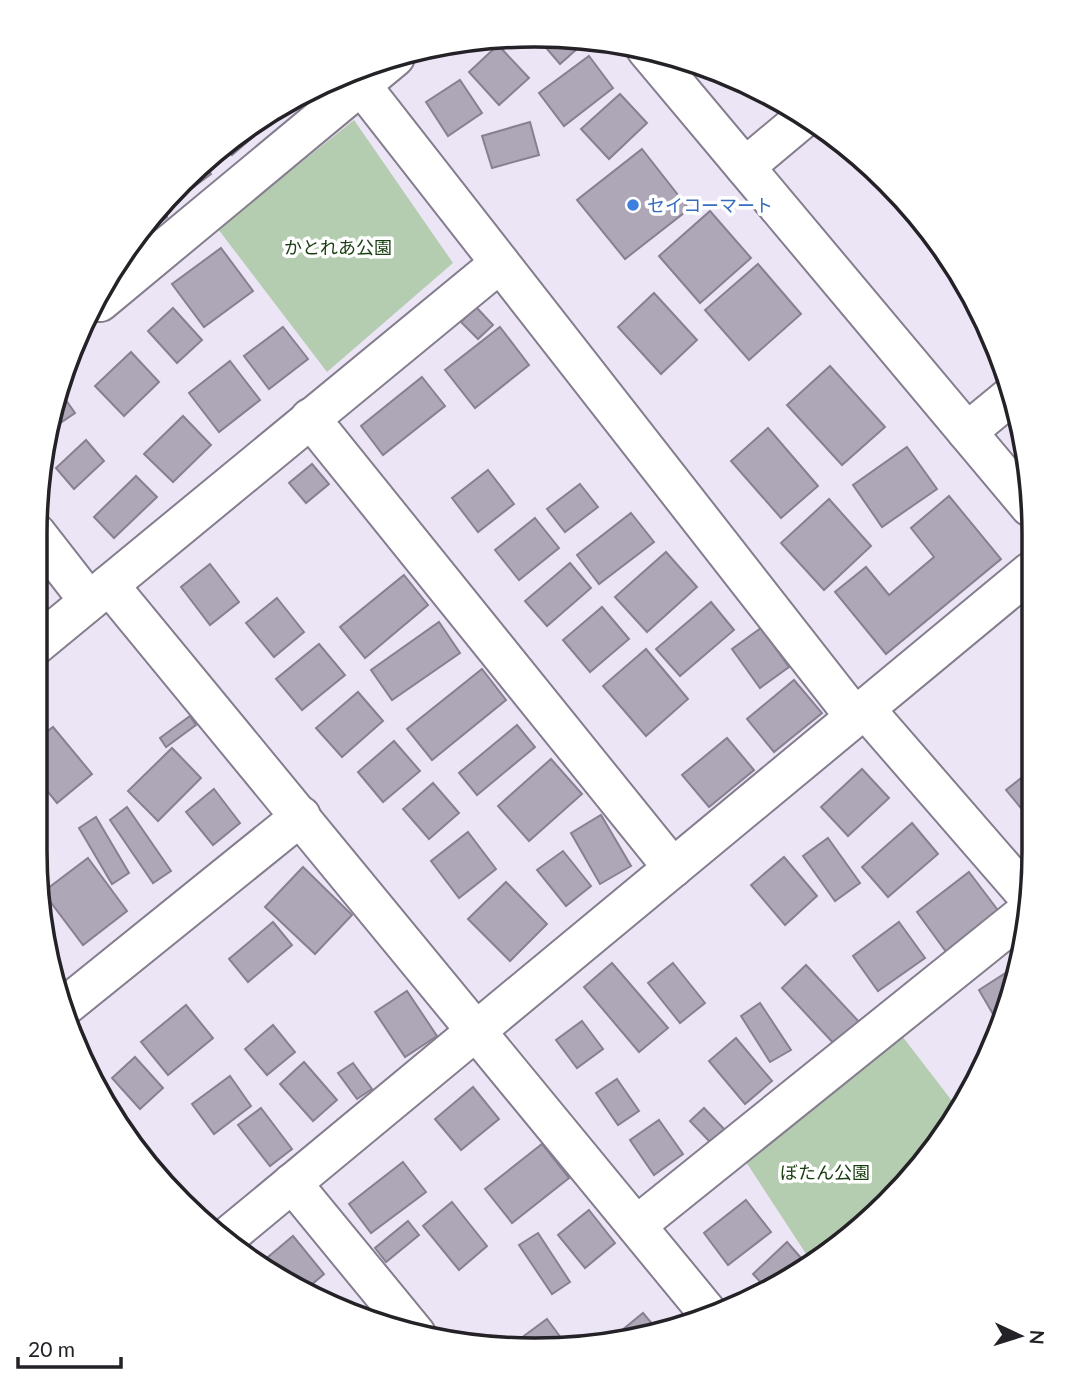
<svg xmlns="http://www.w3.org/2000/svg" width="1069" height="1385" viewBox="0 0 1069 1385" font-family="Lato,'Noto Sans JP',sans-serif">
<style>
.park{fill:#b4ccaf}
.building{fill:#aea7b7;stroke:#878090;stroke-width:2}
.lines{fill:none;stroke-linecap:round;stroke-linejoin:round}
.minor-casing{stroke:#847d8d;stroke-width:42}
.minor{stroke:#fff;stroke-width:38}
.shop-dot{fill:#3f7fe0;stroke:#fff;stroke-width:2.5}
.labels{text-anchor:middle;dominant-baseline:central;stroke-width:7;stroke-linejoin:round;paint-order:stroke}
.shop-label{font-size:18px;fill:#366cbe;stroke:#fff;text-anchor:start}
.park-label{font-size:18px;fill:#163d0d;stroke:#fff}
.rim{fill:none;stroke:#242127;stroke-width:3.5}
</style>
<rect width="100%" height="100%" fill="#ece5f6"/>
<g class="park">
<path d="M354 120 453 263 327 372 218 229Z"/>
<path d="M899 1032 959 1110C928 1172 863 1217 812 1263L746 1162Z"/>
</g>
<g class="building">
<path d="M535 35 587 40 560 64Z"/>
<path d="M498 45 529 78 499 105 469 72Z"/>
<path d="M589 56 613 88 564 126 539 93Z"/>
<path d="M460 80 482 113 448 136 426 102Z"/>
<path d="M620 94 647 123 609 159 581 129Z"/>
<path d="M254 122 261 130 232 155 226 148Z"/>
<path d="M530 122 539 155 492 168 482 136Z"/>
<path d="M642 149 689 209 625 259 577 200Z"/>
<path d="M206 167 211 174 180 197 178 194Z"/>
<path d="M161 209 167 217 136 240 138 230Z"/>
<path d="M710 211 751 258 700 303 659 256Z"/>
<path d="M221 248 253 291 204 327 172 284Z"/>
<path d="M758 264 801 314 749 360 705 310Z"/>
<path d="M654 293 697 340 661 374 618 327Z"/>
<path d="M476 307 493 325 478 339 461 322Z"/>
<path d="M173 308 202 340 177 363 148 331Z"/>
<path d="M283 327 308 359 269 389 244 356Z"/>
<path d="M500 327 529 365 475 408 445 370Z"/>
<path d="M131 352 159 382 124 416 95 386Z"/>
<path d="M230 361 260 400 219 432 189 393Z"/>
<path d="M830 366 885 427 842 465 787 405Z"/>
<path d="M422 377 445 406 383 455 361 426Z"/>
<path d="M58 389 75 413 50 430Z"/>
<path d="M183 416 211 445 173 482 144 454Z"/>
<path d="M768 428 818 486 781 518 731 461Z"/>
<path d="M86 440 104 461 74 489 56 468Z"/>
<path d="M907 447 937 489 882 527 853 485Z"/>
<path d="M312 464 329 484 306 503 289 483Z"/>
<path d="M488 470 514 504 478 532 452 498Z"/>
<path d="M136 476 157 497 114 538 94 517Z"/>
<path d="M580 484 598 507 565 532 547 509Z"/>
<path d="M949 496 1001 559 886 654 835 592 866 567 889 595 934 557 911 528Z"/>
<path d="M829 499 871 546 824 590 781 543Z"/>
<path d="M631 513 654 542 599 584 577 555Z"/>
<path d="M535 518 559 548 519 580 495 550Z"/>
<path d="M666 552 697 587 647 632 615 597Z"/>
<path d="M570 563 591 588 547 626 525 601Z"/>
<path d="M210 564 239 602 210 625 181 587Z"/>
<path d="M36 566 50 581 36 595Z"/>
<path d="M404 575 428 605 365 658 340 627Z"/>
<path d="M277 598 304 632 274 657 246 623Z"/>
<path d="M711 602 734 630 680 676 656 649Z"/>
<path d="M602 607 629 639 590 672 563 640Z"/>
<path d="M439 622 460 653 392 700 371 670Z"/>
<path d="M761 628 789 667 760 688 732 649Z"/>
<path d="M319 644 345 675 302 710 276 679Z"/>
<path d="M646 649 688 699 646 736 603 686Z"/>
<path d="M482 669 506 700 432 760 407 729Z"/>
<path d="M794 680 822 713 774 752 747 719Z"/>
<path d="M358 692 383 721 342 757 316 728Z"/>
<path d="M190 716 196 725 166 747 160 738Z"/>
<path d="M517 725 535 747 477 795 459 773Z"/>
<path d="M53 727 92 774 57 803 35 776V741Z"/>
<path d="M727 738 754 770 709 807 682 775Z"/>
<path d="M394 741 420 771 383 802 358 772Z"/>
<path d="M172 748 201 778 158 821 128 791Z"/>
<path d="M551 759 582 794 529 841 498 806Z"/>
<path d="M862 769 889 798 848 836 821 807Z"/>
<path d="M1030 771V819L1006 790Z"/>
<path d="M433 783 459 813 429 839 403 809Z"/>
<path d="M214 789 240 823 213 845 186 812Z"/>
<path d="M127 807 171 871 153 883 110 820Z"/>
<path d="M601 815 631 866 600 884 571 833Z"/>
<path d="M96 817 129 873 112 884 79 828Z"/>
<path d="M912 823 938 854 888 897 862 867Z"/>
<path d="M468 832 496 869 459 898 431 861Z"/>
<path d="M828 838 860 883 835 901 803 856Z"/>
<path d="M563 851 591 886 566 906 537 870Z"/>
<path d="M784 857 817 896 785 925 751 885Z"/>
<path d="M88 858 127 911 83 945 43 892Z"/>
<path d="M303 867 352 915 315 954 265 907Z"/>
<path d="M969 872 1000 913 947 953 917 912Z"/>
<path d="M506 882 547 924 510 961 468 919Z"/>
<path d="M273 922 292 945 248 982 229 959Z"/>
<path d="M899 922 925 958 878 991 853 956Z"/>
<path d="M612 963 668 1028 639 1052 584 987Z"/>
<path d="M673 963 705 1003 680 1023 648 983Z"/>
<path d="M806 965 861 1024 837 1047 782 988Z"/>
<path d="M1018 965 1007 1011 1000 1026 979 990Z"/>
<path d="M407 991 437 1036 405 1057 375 1012Z"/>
<path d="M760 1003 791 1050 770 1062 741 1016Z"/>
<path d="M186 1005 213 1038 168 1075 141 1042Z"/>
<path d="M582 1021 603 1049 577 1068 556 1040Z"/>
<path d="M273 1025 295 1052 267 1075 245 1049Z"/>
<path d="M736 1038 772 1081 745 1104 709 1061Z"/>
<path d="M135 1057 163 1088 140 1109 112 1078Z"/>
<path d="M304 1062 337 1100 313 1121 280 1084Z"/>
<path d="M353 1063 372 1089 357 1099 338 1073Z"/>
<path d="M230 1076 251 1106 214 1134 192 1104Z"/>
<path d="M617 1079 639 1111 618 1125 596 1093Z"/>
<path d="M473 1087 499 1119 461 1150 435 1119Z"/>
<path d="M261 1108 292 1149 270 1166 238 1125Z"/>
<path d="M704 1108 726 1131 712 1144 690 1121Z"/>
<path d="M659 1120 683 1154 654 1175 630 1140Z"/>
<path d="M139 1139 165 1169 159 1175 134 1143Z"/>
<path d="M542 1144 569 1178 512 1223 485 1189Z"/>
<path d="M403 1162 426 1192 371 1233 349 1204Z"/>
<path d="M746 1200 771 1232 728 1265 704 1233Z"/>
<path d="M452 1202 487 1246 459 1270 423 1226Z"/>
<path d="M589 1210 615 1243 585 1268 558 1235Z"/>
<path d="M408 1221 419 1235 386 1262 375 1248Z"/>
<path d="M538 1233 570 1282 552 1294 519 1245Z"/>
<path d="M293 1236 324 1274 304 1291 285 1283 262 1262Z"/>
<path d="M787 1242 809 1267 765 1287 753 1274Z"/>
<path d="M643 1313 660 1333 610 1340Z"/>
<path d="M547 1319 567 1346 535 1350 509 1347Z"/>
</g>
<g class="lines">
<defs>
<g id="minor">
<path d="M646 49 1030 507"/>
<path d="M350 71 855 717"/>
<path d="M745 167 806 116"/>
<path d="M100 302 395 57"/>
<path d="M310 418 673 868"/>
<path d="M967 432 1012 395"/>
<path d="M36 533 89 601"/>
<path d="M109 585 708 1313"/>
<path d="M36 645 500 263"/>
<path d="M865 709 1030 899"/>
<path d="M63 1008 301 816"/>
<path d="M292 1183 416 1334"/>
<path d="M637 1225 1030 909"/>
<path d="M226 1238 1030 572"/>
</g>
</defs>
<use href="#minor" class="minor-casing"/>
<use href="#minor" class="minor"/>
</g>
<circle class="shop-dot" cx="633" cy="205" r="7"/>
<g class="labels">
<g class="shop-label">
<text x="647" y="205">セイコーマート</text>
</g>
<g class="park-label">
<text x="338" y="247">かとれあ公園</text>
<text x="825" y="1172">ぼたん公園</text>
</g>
</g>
<path d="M0 0H1069V1385H0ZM534 47H535A487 487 0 0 1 1022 534V851A487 487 0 0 1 535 1338H534A487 487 0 0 1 47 851V534A487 487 0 0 1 534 47Z" fill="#fff" fill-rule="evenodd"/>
<path class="rim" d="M534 47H535A487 487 0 0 1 1022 534V851A487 487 0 0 1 535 1338H534A487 487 0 0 1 47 851V534A487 487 0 0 1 534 47Z"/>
<g transform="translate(1020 1336) rotate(94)" stroke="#ffffff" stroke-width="5" paint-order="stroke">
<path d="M0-5L12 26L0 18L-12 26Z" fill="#242127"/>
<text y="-10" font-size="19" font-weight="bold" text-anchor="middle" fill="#242127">N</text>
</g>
<path d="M18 1357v10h103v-10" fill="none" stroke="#242127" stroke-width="3.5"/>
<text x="28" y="1357" font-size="21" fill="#242127" stroke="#ffffff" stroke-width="5" paint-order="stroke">20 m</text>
</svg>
